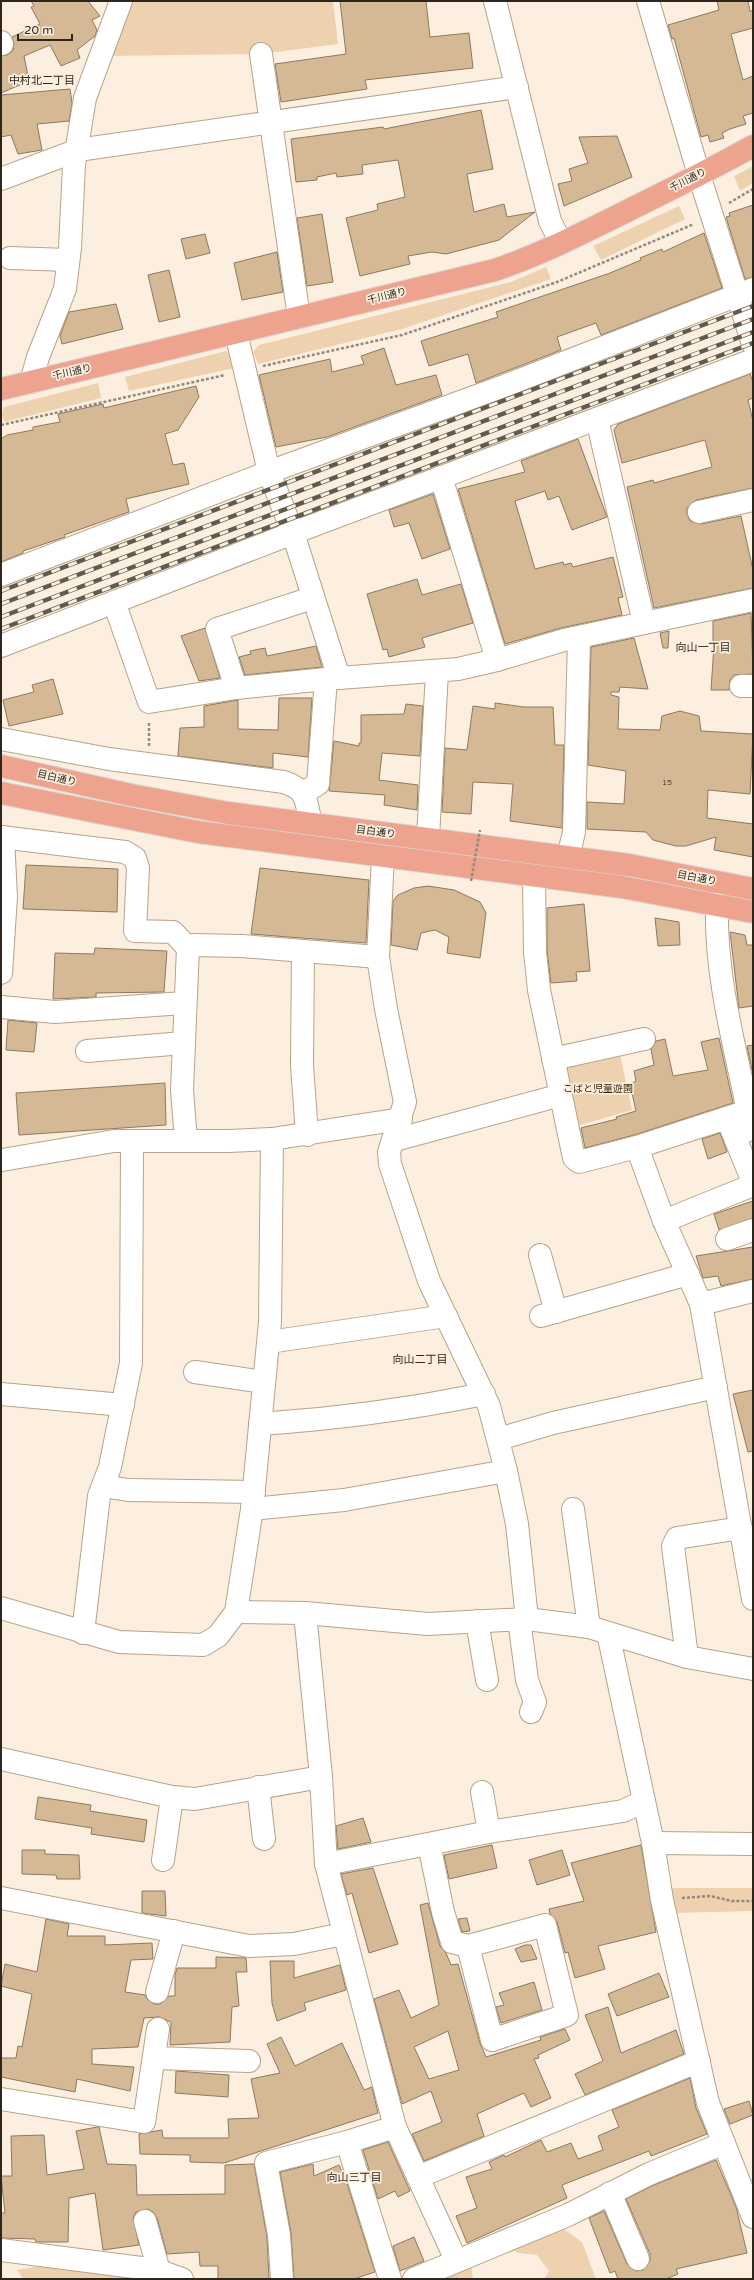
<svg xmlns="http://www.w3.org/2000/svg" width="754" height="2280" viewBox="0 0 754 2280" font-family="'Varela Round','Noto Sans JP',sans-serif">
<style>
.green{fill:#eed2af}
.building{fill:#d5b995;stroke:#8c7961;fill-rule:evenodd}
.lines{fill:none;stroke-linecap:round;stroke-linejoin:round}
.minor-casing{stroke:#b7a389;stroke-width:24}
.major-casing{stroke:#d9d8d6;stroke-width:24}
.path{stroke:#94897c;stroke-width:2.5;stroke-dasharray:3 2;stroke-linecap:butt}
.minor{stroke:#fff;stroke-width:22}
.major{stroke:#eea38e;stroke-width:22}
.rail-casing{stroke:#635a4e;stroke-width:4.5}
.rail{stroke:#fcefdf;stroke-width:3;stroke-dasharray:9;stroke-linecap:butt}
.path-bridge{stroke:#94897c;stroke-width:2.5;stroke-dasharray:3 2;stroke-linecap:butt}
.labels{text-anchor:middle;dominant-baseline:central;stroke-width:3.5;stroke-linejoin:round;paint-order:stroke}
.number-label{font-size:8px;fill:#584b3a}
.street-label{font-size:10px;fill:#2e261c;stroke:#fcefdf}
.park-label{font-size:10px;fill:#392507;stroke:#fcefdf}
.neighbourhood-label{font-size:11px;fill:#2e261c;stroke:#fcefdf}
</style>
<rect width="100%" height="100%" fill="#fcefdf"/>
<g class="green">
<path d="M129 1H333L338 44 261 54 107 56Z"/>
<path d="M753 166V183L740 191 734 176Z"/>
<path d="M679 206 685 219 601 260 593 246Z"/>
<path d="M546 267 551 279 402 329 258 364 253 352 259 345 511 282Z"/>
<path d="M226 351 232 356 234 368 129 391 125 377Z"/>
<path d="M98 383 101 398 4 422 2 414 4 407Z"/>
<path d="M619 1050 632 1110 577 1126 564 1067Z"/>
<path d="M668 1888H753V1911L673 1913Z"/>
<path d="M562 2228 582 2242 596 2279H544L549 2271 537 2255 518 2253 507 2246Z"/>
<path d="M471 2263 473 2279H443Z"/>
<path d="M47 2265 182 2279H23L17 2270Z"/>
</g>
<g class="building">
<path d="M31 1H88L100 16 92 20 97 30 95 36 77 50 80 58 61 66 50 45 24 56 29 81 1 93V56L7 55 13 51 14 44 12 37 40 24 31 7 34 6Z"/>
<path d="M340 1H426L430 37 469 33 473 68 365 80 367 89 281 102 275 64 346 54Z"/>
<path d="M717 1H748L750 11H753V28L731 34 743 80 753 76V113L743 116 746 124 730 129 722 133 724 138 710 142 708 135 701 137 674 38 672 39 668 25 719 10Z"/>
<path d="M70 89 72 103 69 121 37 124 42 150 18 154 11 135 1 137V95Z"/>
<path d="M481 110 493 169 467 174 474 212 504 204 507 217 535 212 499 240 446 254 432 252 408 256 410 264 360 276 346 218 378 210 377 204 405 197 398 160 362 165 363 174 337 177 336 173 317 177V180L296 182 291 139 383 127 384 129Z"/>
<path d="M617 136 632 177 564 206 558 184 572 181 569 169 588 163 579 137Z"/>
<path d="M753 205V277L745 279 726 217 730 216 729 213Z"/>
<path d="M322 214 333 282 307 286 297 218Z"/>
<path d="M704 233 722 288 601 335 596 323 557 337 561 350 476 383 468 354 429 366 421 341 498 317 496 312 610 273 641 260 640 258 662 249 663 252Z"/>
<path d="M205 234 210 253 186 259 181 239Z"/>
<path d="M277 252 283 292 242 300 234 263Z"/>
<path d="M169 270 180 317 159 322 148 275Z"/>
<path d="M116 304 123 329 62 344 60 336 69 312Z"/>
<path d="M384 348 396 385 436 375 442 395 327 437 276 447 259 375 330 359 332 372 364 364 361 356Z"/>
<path d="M750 374 753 382V398L748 400 753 421V488L696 500 687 508V514L690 521 701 524 741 516 753 570V588L654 608 627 487 653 480 654 483 712 467 705 440 622 463 614 430 618 424Z"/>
<path d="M196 386 199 397 178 430 165 434 173 465 184 463 189 484 126 499 129 512 64 535 65 537 23 551V553L1 562V439L7 435 33 430V427L60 422 58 414 103 404 104 408Z"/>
<path d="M578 439 607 517 572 530 559 496 548 500 545 491 515 501 535 569 563 562 564 565 571 563 573 567 613 557 623 597 618 598 622 615 561 628 505 644 458 489 525 472 521 461Z"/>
<path d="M433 494 450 549 422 559 409 523 394 527 389 510Z"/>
<path d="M417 579 422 595 461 584 473 623 422 638 425 647 389 657 387 649 383 650 367 594Z"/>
<path d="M751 613 753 674 734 675 730 680 729 690H711L714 645H713V621Z"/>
<path d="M205 628 220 678 199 681 181 636Z"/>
<path d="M669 631 668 648H663L660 633Z"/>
<path d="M634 638 648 689 620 687 619 692H611V695L619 697 618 729 660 730 662 716 680 711 699 716 701 731 753 734 750 794 708 790 707 818 753 824V857L714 850 716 837 686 846H676L653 840 646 832 587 829V802L624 804 626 771 588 765 591 647Z"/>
<path d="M316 646 322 667 245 675 239 657 251 654 250 651 265 648 267 656Z"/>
<path d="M53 679 63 714 9 726 3 700 34 692 32 685Z"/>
<path d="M279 698H312L308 757 273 753V768L178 756 180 728 204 727V706L238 700V729L278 730Z"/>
<path d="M495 703 524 707H553L555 745H564L562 828 510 821 513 784 473 782 471 814 442 812 445 748 467 750 473 706 495 709Z"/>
<path d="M406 704 423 706 420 756 382 753 379 780 418 785 417 810 384 805 385 795 329 791 334 741 359 746V743H361V715L404 714Z"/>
<path d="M26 865 118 869 117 912 23 909Z"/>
<path d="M260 868 369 880 366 943 251 934Z"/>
<path d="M428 886 454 890 480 902 486 913 480 958 447 953 449 937 435 930 421 933 417 950 391 945 393 901 398 895 414 888Z"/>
<path d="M584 904 590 971 576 972 577 981 551 983 547 951V908Z"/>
<path d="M655 918 679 922 680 945 658 946Z"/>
<path d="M730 932 745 935 747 945H753V1006L739 1008Z"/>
<path d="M95 948 167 951 164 992 96 993V997L53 999 55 953 94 954Z"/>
<path d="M8 1020 37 1023 34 1052 6 1050Z"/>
<path d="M719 1038 733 1103 634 1135 585 1148 581 1128 617 1119 616 1117 636 1111 630 1084 636 1081 634 1071 654 1065 651 1049 656 1041 665 1039 673 1076 708 1070 701 1042Z"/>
<path d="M753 1045V1075L747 1046Z"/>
<path d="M165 1083 166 1125 19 1135 16 1093Z"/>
<path d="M720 1133 727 1152 708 1159 702 1139Z"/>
<path d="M753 1201V1218L719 1230 714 1214Z"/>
<path d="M753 1247V1279L721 1286 718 1276 703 1278 696 1256Z"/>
<path d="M753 1390V1451L748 1452 733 1394Z"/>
<path d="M38 1797 91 1805 90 1811 147 1820 144 1842 91 1834 92 1828 35 1819Z"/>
<path d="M363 1818 371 1842 338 1849 336 1826Z"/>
<path d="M492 1845 497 1868 449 1879 444 1855Z"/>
<path d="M641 1845 656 1932 598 1946 605 1969 575 1978 568 1952 565 1953 557 1922 550 1914 549 1909 584 1901 571 1863Z"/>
<path d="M22 1850H45V1854L79 1855 80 1879H57L56 1875 22 1874Z"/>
<path d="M562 1850 570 1875 537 1885 529 1860Z"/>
<path d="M373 1868 398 1944 369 1953 352 1893 347 1895 341 1874Z"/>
<path d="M142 1891H165L166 1916 142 1913Z"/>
<path d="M428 1903 440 1946 446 1953 451 1965 458 1964 480 2043 486 2057 541 2040 540 2037 565 2029 570 2040 538 2055 539 2058 534 2059 551 2098 531 2107 524 2093 477 2114 484 2136 424 2161 412 2134 442 2122 431 2091 402 2104 374 1999 399 1990 411 2018 439 2005 420 1905ZM448 2031 459 2070 429 2079 414 2047Z"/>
<path d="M467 1918 470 1931 462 1932 458 1919Z"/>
<path d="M46 1919 69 1924 67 1936H105V1945L152 1943 153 1959 131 1960 125 1992 145 1995 148 2000 154 2004H160L169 1996H175V1975L177 1968H216V1957L246 1958 247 1972H236L239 2006 232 2007 230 2042 170 2045 171 2022 159 2017 144 2018 138 2047 92 2049V2064L134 2067 130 2091 77 2079 75 2092 1 2077V2058H16L18 2046 22 2047 32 1994 1 1986 5 1964 37 1972Z"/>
<path d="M525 1945H531L537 1959 521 1962 515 1949Z"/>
<path d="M270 1961H294V1978L340 1965 346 1990 304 2003 306 2010 277 2021 272 2003Z"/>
<path d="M659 1973 669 1997 617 2016 608 1994Z"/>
<path d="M534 1982 542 2010 501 2023 496 2007 504 2005 499 1993Z"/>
<path d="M608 2007 621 2053 676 2030 684 2054 585 2095 575 2074 603 2061 585 2015Z"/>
<path d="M281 2037 295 2066 342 2043 364 2090 372 2087 378 2113 224 2163 190 2162V2155L140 2154 139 2134 162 2130 163 2138H229L228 2119 259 2118 251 2079 280 2073 267 2044Z"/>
<path d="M176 2071 229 2075 228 2097 175 2093Z"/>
<path d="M690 2078 696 2108 707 2134 651 2156 649 2151 562 2185 567 2198 467 2243 456 2216 477 2208 466 2177 492 2169 489 2162 504 2155 505 2157 541 2140 547 2152 571 2143 578 2159 603 2150 598 2136 619 2127 612 2110Z"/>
<path d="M749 2101 753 2115 730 2124 724 2109Z"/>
<path d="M97 2127H99L107 2164 136 2165 137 2195 225 2194V2165L254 2164 267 2237 269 2279H218V2266H200L199 2252 167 2254 157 2218 153 2212 148 2209 136 2212 133 2218 139 2245 103 2250 95 2193 69 2198 68 2242H36L35 2239 1 2238V2213H5L1 2176H12L11 2136 44 2135 47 2175 84 2169 76 2131Z"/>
<path d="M388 2142 410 2191 398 2197 395 2191 378 2199 363 2150Z"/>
<path d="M716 2160 736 2207 747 2253 676 2269 678 2274 666 2279H618L615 2271 610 2273 589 2218 604 2211 627 2264 636 2271 643 2270 650 2261V2254L626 2199 654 2185Z"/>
<path d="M313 2164 314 2176 339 2165 346 2180 375 2272 354 2279H294L291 2233 280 2172Z"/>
<path d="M414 2237 424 2261 400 2271 393 2246Z"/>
</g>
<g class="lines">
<defs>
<g id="minor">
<path d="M495 1 550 221 561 243"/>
<path d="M648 1 699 175 753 344"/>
<path d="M1 42 2 44"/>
<path d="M261 54 299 317"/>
<path d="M1 179 78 150 517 87"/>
<path d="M10 258 68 260"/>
<path d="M236 333 269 472 293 533 339 678"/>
<path d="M31 382 38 357 65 289 70 248 74 165 85 98 121 1"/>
<path d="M597 419 644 623"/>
<path d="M441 477 497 660"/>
<path d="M699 512 753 500"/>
<path d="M1 575 269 472 504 386 753 289"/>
<path d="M114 602 149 702 236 688 326 679 458 669 497 660 564 640 753 600"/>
<path d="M1 646 293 533 753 360"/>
<path d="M741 686H753"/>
<path d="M236 688 217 629 312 598"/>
<path d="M1 739 109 759 284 782C309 791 305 800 311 823"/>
<path d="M303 793 318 784 326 679"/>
<path d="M1 837 125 852 135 858 138 868 135 931 173 932 188 948 182 1090 186 1141"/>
<path d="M428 838 437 672"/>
<path d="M383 856 378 957 386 1009 405 1102 389 1152 390 1164 429 1281 489 1406 506 1471 517 1524 527 1619"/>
<path d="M568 857 574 832 579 638"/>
<path d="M534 877 535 952 539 990 574 1158 579 1162 637 1147 748 1111C734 1043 715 975 717 904"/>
<path d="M188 948 192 945 242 946 378 957"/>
<path d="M303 951 302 1065 307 1135"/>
<path d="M1 973 6 897 3 837"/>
<path d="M1 1007 55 1012 184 1003"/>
<path d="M87 1051 183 1043"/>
<path d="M553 1059 644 1039"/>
<path d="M727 1118 753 1182"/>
<path d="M735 1136 753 1128"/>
<path d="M395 1140 561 1095"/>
<path d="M637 1147 664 1221 701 1304 753 1599"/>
<path d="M2 1160 114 1141H229L272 1139 401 1119"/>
<path d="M664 1221 753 1185"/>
<path d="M727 1239 753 1230"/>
<path d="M540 1255 556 1312"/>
<path d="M701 1304 753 1291"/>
<path d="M541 1316 688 1274"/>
<path d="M269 1342 446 1316"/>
<path d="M195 1372 264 1382"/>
<path d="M1 1394 123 1405"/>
<path d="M260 1424C336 1419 410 1409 484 1394"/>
<path d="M499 1439 553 1423 716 1387"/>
<path d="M103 1486 128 1490 254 1492"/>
<path d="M252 1509 344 1500 506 1471"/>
<path d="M573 1509 589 1627"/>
<path d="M1 1608 119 1642 203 1645 218 1636 236 1612 252 1509 270 1322 272 1139"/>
<path d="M236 1612 305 1613 428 1624 527 1619 589 1627 687 1657 753 1669"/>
<path d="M305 1613 321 1777 326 1864 395 2127 456 2260"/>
<path d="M519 1619 527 1680 535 1702 531 1712"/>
<path d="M477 1621 487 1680"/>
<path d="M83 1633 99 1496 110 1467 131 1363 132 1142"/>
<path d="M608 1633 653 1843 662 1900 708 2103 753 2217"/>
<path d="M687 1657 673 1546 677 1538 741 1528"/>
<path d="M1 1759 172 1797 195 1799 321 1777"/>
<path d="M258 1787 264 1839"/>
<path d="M482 1792 489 1832"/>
<path d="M653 1843 753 1844"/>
<path d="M429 1844 443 1912 452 1942 468 1946 545 1925 567 2015 492 2040 468 1946"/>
<path d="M163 1860 172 1797"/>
<path d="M326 1864 489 1832 623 1811 644 1801"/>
<path d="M1 1898 249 1946 294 1944 343 1934"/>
<path d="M157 1992 174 1931"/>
<path d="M154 2058 249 2061"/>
<path d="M1 2099 144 2122 158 2029"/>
<path d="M347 2142 390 2279"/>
<path d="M418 2177 699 2061"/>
<path d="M610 2193 638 2259"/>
<path d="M145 2221 159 2271"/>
<path d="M1 2250 157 2270 182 2279"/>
<path d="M282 2279 279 2235 266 2163 347 2142 395 2127"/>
<path d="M414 2279 568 2215 649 2174 724 2143"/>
</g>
<g id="major">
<path d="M1 389 495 270C539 255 581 234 623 213 667 191 710 170 753 146"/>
<path d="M1 766 131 795 228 813 629 865 753 889"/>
<path d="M1 793 198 832 622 887 753 912"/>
</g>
</defs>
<use href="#minor" class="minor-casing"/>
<use href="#major" class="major-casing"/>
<g class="path">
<path d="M729 203 753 189"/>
<path d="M263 366 402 335 557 282 694 224"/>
<path d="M1 425 225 375"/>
<path d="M149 746V721"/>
<path d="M682 1898 710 1896 732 1901H753"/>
</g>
<use href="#minor" class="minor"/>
<use href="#major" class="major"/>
<defs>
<g id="rail">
<path d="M1 591 753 306"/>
<path d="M1 604 753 319"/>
<path d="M1 617 753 332"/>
<path d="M1 629 753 343"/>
</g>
</defs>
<use href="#rail" class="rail-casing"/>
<use href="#rail" class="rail"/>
<path class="path-bridge" d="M471 881 480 830"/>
</g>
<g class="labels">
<g class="number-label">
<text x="667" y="782">15</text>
</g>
<g class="street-label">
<text transform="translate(688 180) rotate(-27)">千川通り</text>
<text transform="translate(387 296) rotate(-14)">千川通り</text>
<text transform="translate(72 372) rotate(-13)">千川通り</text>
<text transform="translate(57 778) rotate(13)">目白通り</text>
<text transform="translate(376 832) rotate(7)">目白通り</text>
<text transform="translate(697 878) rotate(11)">目白通り</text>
</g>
<g class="park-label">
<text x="598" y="1089">こばと児童遊園</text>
</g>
<g class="neighbourhood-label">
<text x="42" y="80">中村北二丁目</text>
<text x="703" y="647">向山一丁目</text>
<text x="420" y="1359">向山二丁目</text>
<text x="354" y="2177">向山三丁目</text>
</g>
</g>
<rect width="754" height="2280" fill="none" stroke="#2e261c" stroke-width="4"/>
<path d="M18 34v6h54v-6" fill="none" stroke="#2e261c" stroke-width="2"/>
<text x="24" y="34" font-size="12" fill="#2e261c" stroke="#fcefdf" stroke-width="3" paint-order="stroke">20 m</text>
</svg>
